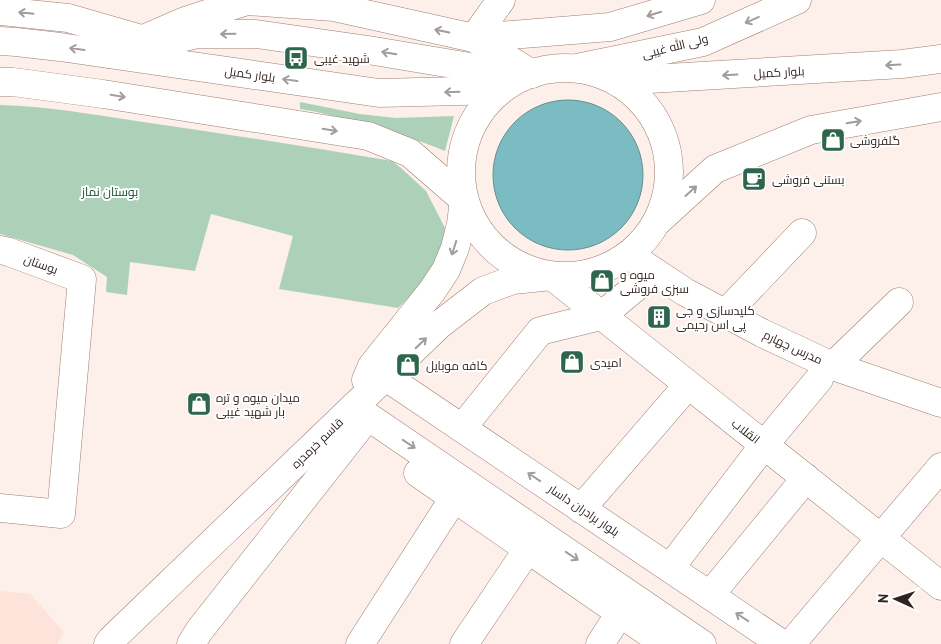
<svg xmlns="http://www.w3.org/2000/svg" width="941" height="644" viewBox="0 0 941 644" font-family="'PT Sans',Cairo,sans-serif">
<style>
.built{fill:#fde3da}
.green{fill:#add1b8}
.water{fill:#7abcc1;stroke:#648e90}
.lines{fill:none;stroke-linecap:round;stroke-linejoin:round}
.minor-casing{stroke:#9d7e72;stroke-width:29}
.major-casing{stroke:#9d7e72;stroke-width:29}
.minor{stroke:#fff;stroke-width:28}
.major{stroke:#fff;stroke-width:28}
.oneway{stroke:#a29c9a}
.labels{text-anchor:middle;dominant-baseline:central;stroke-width:4;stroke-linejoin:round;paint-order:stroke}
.street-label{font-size:12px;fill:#31241f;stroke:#fff}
.poi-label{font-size:12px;fill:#31241f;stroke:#fff;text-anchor:start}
.park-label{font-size:12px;fill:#134a2b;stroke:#fff}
</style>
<rect width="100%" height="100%" fill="#fdefea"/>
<path class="built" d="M0 591 30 594 64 632 57 644H0Z"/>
<g class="green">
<path d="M300 102 360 114 396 118 454 116 445 151C413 138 382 128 349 120 332 116 316 111 300 109Z"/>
<path d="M0 105C46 106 91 114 136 121 222 133 307 147 392 161L401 168 426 191 445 228 441 265 398 308 279 289 293 236 211 214 195 271 130 262 127 295 106 292 107 277 73 255 0 234Z"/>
</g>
<circle class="water" cx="568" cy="175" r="75"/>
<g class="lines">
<defs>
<g id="minor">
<path d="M0 11 68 18 141 39"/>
<path d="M474 38 610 27 701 0"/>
<path d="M474 38 501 0"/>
<path d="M145 46 197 34H256L368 50 524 76"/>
<path d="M577 68 703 42 797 0"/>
<path d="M0 250 9 252 82 279 61 514 0 508"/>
<path d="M629 255 685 292 762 333 830 365 941 403"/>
<path d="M725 314 802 233"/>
<path d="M833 366 899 302"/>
<path d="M386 377 782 644"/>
<path d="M366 380 372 366 432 291 446 270 455 248 461 224 464 200"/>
<path d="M354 407 702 644"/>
<path d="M462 428 540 331 601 316 654 272"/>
<path d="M418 473 665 644"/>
<path d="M581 509 688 385"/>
<path d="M670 568 764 445 819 379"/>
<path d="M710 595 806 478"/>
<path d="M108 644 112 639 439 325 483 291 513 280 552 276 941 586"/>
<path d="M191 644 199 631 358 429"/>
<path d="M360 644 454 498"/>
<path d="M464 644 538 534"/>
<path d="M600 644 620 613"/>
<path d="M791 644 941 467"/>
</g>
<g id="major">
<path d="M0 41 16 42 60 47 379 93 500 90"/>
<path d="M109 54 185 21 247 1 334 7 474 38 532 74"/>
<circle cx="565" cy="172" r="104"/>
<path d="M616 81 902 64 941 59"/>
<path d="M0 82H13L103 94 368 136 410 153 464 200"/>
<path d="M658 221 715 169 811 130 941 107"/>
</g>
</defs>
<use href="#minor" class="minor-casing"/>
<use href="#major" class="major-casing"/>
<use href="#minor" class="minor"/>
<use href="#major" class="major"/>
</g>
<defs><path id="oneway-shaft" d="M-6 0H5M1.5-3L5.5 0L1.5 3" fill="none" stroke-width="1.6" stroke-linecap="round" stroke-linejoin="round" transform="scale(1.25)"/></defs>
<g class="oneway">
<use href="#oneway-shaft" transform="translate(26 13) rotate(-174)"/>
<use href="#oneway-shaft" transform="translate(654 14) rotate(163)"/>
<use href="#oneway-shaft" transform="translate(752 20) rotate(156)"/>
<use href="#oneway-shaft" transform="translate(442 31) rotate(-168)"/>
<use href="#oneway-shaft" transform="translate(228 34) rotate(179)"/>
<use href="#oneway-shaft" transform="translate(77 49) rotate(-172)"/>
<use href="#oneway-shaft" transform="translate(389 53) rotate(-170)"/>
<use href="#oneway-shaft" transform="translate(893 65) rotate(177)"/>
<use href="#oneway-shaft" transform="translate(730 75) rotate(177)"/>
<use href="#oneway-shaft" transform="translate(290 80) rotate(-172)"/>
<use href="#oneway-shaft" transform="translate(452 92) rotate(178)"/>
<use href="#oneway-shaft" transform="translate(118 96) rotate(9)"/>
<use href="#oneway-shaft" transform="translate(854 122) rotate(-10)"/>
<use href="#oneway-shaft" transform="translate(330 130) rotate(9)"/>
<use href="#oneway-shaft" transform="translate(691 191) rotate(-42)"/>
<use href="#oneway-shaft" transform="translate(454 248) rotate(108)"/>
<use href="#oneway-shaft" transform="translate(421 343) rotate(-44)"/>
<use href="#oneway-shaft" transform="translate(409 444) rotate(34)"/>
<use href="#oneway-shaft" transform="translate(534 477) rotate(-146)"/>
<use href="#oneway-shaft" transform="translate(572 556) rotate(34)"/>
<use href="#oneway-shaft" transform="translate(742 617) rotate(-146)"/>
</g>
<defs>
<symbol id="bus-square" viewBox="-11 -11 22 22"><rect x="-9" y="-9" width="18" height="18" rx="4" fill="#2d654d" stroke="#fff"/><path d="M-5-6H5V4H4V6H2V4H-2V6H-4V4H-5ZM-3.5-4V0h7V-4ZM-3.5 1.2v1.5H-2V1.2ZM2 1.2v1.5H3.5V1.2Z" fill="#fff"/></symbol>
<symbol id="shop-square" viewBox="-11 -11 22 22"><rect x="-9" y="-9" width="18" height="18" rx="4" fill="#2d654d" stroke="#fff"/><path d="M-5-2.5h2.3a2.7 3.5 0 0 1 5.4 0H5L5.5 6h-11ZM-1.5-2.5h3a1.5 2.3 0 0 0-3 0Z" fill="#fff"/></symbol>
<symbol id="cafe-square" viewBox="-11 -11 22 22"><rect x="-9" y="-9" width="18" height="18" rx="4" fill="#2d654d" stroke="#fff"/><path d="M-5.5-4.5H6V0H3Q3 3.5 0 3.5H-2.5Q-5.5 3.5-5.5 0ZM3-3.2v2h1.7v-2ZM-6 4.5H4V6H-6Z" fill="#fff"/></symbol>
<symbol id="building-square" viewBox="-11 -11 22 22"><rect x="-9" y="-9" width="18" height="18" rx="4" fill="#2d654d" stroke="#fff"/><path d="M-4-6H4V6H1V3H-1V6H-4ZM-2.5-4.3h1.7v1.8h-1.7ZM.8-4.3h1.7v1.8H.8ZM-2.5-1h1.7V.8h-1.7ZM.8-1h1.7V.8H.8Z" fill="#fff"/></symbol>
</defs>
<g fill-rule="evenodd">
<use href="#bus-square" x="282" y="44" width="28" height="28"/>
<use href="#shop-square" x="819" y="126" width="28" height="28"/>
<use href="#cafe-square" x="740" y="165" width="28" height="28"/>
<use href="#shop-square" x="588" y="267" width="28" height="28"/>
<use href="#building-square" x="645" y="303" width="28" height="28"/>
<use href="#shop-square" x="558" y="348" width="28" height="28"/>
<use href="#shop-square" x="394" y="351" width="28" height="28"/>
<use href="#shop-square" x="185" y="390" width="28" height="28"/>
</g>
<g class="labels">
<g class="street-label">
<text transform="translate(675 46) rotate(-14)">ولی الله غیبی</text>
<text transform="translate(779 72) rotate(-3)">بلوار کمیل</text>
<text transform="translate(250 74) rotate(8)">بلوار کمیل</text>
<text transform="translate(41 264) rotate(20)">بوستان</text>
<text transform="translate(793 347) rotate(25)">مدرس چهارم</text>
<text transform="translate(746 431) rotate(38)">انقلاب</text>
<text transform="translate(317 443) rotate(-44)">قاسم خرمدره</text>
<text transform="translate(584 510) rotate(34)">بلوار برادران داسار</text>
</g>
<g class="poi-label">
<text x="314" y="58">شهید غیبی</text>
<text x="850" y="140">گلفروشی</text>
<text x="772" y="179">بستنی فروشی</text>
<text x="620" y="274">میوه و<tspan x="620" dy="14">سبزی فروشی</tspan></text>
<text x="676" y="310">کلیدسازی و جی<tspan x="676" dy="14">پی اس رحیمی</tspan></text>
<text x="590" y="362">امیدی</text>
<text x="426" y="365">کافه موبایل</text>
<text x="216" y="397">میدان میوه و تره<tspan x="216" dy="14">بار شهید غیبی</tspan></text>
</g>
<g class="park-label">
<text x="110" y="191">بوستان نماز</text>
</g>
</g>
<g transform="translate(896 599) rotate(273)" stroke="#ffffff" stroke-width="4" paint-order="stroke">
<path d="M0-4L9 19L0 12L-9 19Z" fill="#31241f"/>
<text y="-8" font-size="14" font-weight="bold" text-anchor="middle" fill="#31241f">N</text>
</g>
</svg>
